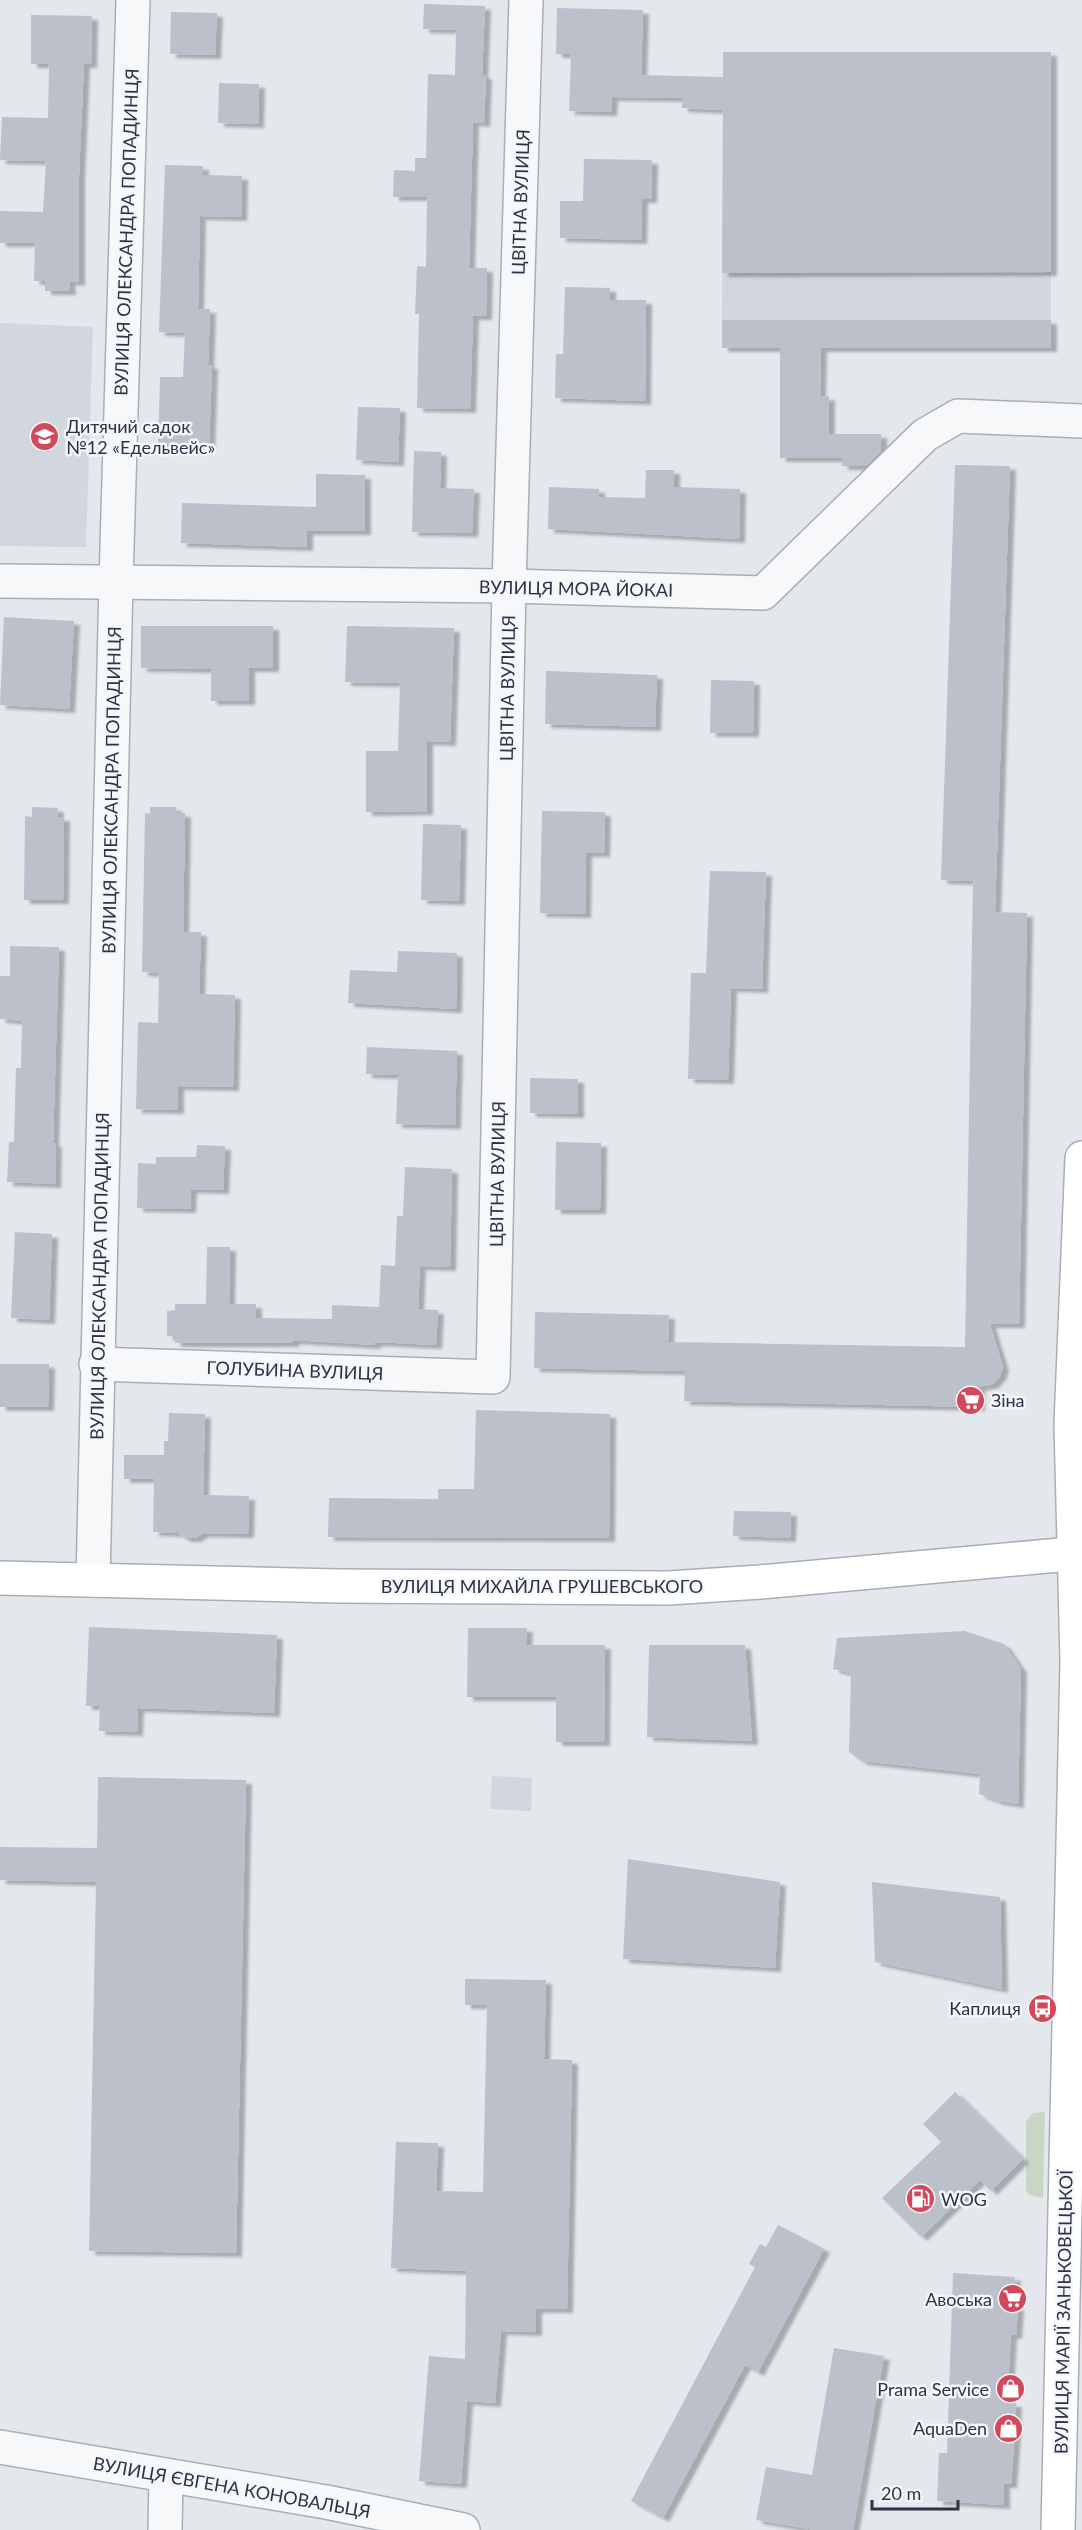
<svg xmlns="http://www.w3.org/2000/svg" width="1082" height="2530" viewBox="0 0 1082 2530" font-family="Lato,sans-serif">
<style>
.built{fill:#d2d6de}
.green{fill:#c9d6c5}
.building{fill:#bbc0ca;filter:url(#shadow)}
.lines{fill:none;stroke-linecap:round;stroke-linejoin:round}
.street-casing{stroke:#a9aeb7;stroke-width:36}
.secondary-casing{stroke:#a9aeb7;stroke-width:36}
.street{stroke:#f7f8fa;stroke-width:33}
.secondary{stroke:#fff;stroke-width:33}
.labels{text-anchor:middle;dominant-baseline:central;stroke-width:5;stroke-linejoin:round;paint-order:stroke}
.street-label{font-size:18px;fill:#2b3445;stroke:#f4f6f9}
.poi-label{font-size:18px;fill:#2b3445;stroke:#f4f6f9;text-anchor:end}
</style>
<defs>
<filter id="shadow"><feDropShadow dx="6" dy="4" stdDeviation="1.5" flood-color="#0004"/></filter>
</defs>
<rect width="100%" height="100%" fill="#e4e7ec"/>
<g class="built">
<path d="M723 52H1051V348H722Z"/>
<path d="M0 323 93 327 86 547 0 546Z"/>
<path d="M492 1776 532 1778 531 1811 490 1809Z"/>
</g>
<path class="green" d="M1045 2112 1043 2198 1029 2195 1026 2190V2122L1033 2113Z"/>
<g class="building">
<path d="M424 4 485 6 482 75H486L484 123 473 122 469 268H487L486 316H473L470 409 417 408 419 314H415L417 266 426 267 427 197H393L394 170 415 171V158H426L428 74 455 75 456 30 423 29Z"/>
<path d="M557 8 643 10 641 75 723 77V52H1051V272L722 273 723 110 682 108V98L612 97 611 112 569 111 571 54H556Z"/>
<path d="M171 12 217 13 215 55 170 54Z"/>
<path d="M31 15 92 16 91 64H84L79 175V282L69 281 70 291H45V281H34L35 243H0V211L43 212 46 161 0 160 2 117 48 118 49 64H31Z"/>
<path d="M219 83 259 84 258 124 218 123Z"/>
<path d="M584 159 652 160 651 199H642L641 240 560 238V201H583Z"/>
<path d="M165 165 203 166V175L242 176 241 217 200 216 198 309H210L208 365H212L209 446 158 445 160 377H183L185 333 159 332Z"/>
<path d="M565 287 610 288V300H646L645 401 555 398 556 354H563Z"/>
<path d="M722 320H1051V348H821L820 397 829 396V434H881V451L866 466H842V458H780V348H722Z"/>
<path d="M358 407 400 408 398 462 356 460Z"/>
<path d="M414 451 441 452 440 488 474 489 472 533 412 532Z"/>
<path d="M955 465 1010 466 995 912 1027 913 1019 1324H990L1003 1367 1000 1376 993 1384 979 1387V1407L684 1401 685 1371 534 1368 535 1312 669 1315 668 1342 965 1347 973 881 941 880Z"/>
<path d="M646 470H674V487L740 489 739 539 548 529 549 487 599 489V497L645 498Z"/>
<path d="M316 474 365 475V531H307V547L181 543 182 503 316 507Z"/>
<path d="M4 617 74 621 69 709 0 705Z"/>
<path d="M141 626H273V668H249V701H211V669L141 668Z"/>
<path d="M347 626 454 628 450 742 427 741V811L366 812V751H398L400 683 345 682Z"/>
<path d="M546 671 657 675 655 727 545 724Z"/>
<path d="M711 680 754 681 753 733H710Z"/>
<path d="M32 807 58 808 57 817H64L63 900H24L25 816 32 817Z"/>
<path d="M150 807H176V813H185L183 932H201L199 994 235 995 233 1087 178 1086V1110L136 1109 138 1022 158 1023 159 973 142 972 145 813 150 814Z"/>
<path d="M542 811 605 812 604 853H586L585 914 540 913Z"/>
<path d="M423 824 461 825 459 901 421 900Z"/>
<path d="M710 871 766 872 762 989 731 988 728 1080 688 1079 691 973H706Z"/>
<path d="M10 946 59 947 53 1143H56L55 1184 7 1182 9 1142H14L16 1068H21L22 1021 0 1019V976H10Z"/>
<path d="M398 951 457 953 456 1009 348 1003 350 970 397 972Z"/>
<path d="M367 1047 457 1051 455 1125 396 1124 398 1075 366 1074Z"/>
<path d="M530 1078 578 1079V1114L530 1113Z"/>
<path d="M556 1142 601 1143 600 1210H555Z"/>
<path d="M197 1145 225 1146 223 1190 191 1189 190 1209 137 1208 138 1163 156 1164V1157H196Z"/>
<path d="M405 1167 452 1169 450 1267 420 1266 418 1309 438 1310 436 1345 375 1342V1345L293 1340V1343H175V1336H167V1311L175 1310V1304H206L207 1247H230L229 1304H256V1318L332 1319V1305L379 1307 381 1265 395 1266 397 1216H403Z"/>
<path d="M15 1232 52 1234 49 1320 11 1318Z"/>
<path d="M0 1364H49L48 1407H0Z"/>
<path d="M476 1410 610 1414 609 1538 328 1537 329 1498 438 1499V1489H474Z"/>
<path d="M169 1413 205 1414 203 1495 249 1496 248 1534 203 1533 195 1538H185L178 1533 153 1532 154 1479H124V1455H164V1441H168Z"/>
<path d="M734 1511 791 1512 790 1538 733 1536Z"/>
<path d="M89 1627 277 1635 274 1713 138 1708 137 1732 99 1731 100 1706H86Z"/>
<path d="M468 1628H527L526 1645H605L604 1742H556V1697H467Z"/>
<path d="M965 1631 1004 1644 1021 1669 1018 1804 998 1801 979 1794 980 1774 862 1761 849 1752 851 1673 833 1669 837 1638Z"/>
<path d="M649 1645H745L752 1741 647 1737Z"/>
<path d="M98 1777 246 1780 236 2253 89 2251 96 1882 0 1880V1847L97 1848Z"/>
<path d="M628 1859 780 1882 775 1968 623 1959Z"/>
<path d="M872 1882 1000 1897 1002 1989 875 1962Z"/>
<path d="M465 1979 546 1980 544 2059 572 2060 567 2309H536V2332L501 2331 495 2403 467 2401 461 2484 419 2481 429 2356 465 2359 466 2271 391 2268 396 2142 438 2143 436 2191 483 2192 487 2005H465Z"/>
<path d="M955 2092 1023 2159 991 2191 980 2180 921 2237 882 2198 941 2142 923 2124Z"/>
<path d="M778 2225 824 2249 758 2372 745 2365 663 2518 631 2501 755 2267 749 2264 760 2244 766 2247Z"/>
<path d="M953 2273 1015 2277 1013 2306 1018 2307 1016 2335H1011L1007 2403H1016L1015 2433 1011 2484H1004V2505L937 2501 939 2453H947Z"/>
<path d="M834 2348 884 2356 853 2530H815L756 2520 766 2467 812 2475Z"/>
</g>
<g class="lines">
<defs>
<g id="street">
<path d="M0 581 509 586 763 593 925 435 958 416 1082 421"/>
<path d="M96 1364 493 1377 509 586 526 0"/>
<path d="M93 1580 116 582 133 0"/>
<path d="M0 2447 326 2502 463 2530"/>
<path d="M165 2530 166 2476"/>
</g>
<g id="secondary">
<path d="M0 1578 337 1586 669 1588 760 1582 1082 1553"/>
<path d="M1058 2530 1077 1661 1071 1424 1082 1158"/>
</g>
</defs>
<use href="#street" class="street-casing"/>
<use href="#secondary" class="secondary-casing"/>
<use href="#street" class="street"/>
<use href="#secondary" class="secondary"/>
</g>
<defs>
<symbol id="school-disc" viewBox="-11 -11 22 22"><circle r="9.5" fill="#d1495b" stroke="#f4f6f9"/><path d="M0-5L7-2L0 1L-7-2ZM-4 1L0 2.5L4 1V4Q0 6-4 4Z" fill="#fff"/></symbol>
<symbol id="supermarket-disc" viewBox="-11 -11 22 22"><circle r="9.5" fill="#d1495b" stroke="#f4f6f9"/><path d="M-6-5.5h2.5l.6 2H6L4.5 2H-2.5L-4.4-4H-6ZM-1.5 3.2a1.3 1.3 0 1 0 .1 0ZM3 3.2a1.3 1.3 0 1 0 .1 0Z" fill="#fff"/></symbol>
<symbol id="bus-disc" viewBox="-11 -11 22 22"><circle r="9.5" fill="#d1495b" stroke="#f4f6f9"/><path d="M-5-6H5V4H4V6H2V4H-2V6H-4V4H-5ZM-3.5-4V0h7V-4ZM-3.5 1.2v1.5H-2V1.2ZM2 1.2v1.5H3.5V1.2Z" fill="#fff"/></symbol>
<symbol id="fuel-disc" viewBox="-11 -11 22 22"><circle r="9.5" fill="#d1495b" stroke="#f4f6f9"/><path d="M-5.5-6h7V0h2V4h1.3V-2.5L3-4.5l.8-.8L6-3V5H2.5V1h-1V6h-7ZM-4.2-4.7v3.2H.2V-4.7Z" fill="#fff"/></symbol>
<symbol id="shop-disc" viewBox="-11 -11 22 22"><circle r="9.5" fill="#d1495b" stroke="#f4f6f9"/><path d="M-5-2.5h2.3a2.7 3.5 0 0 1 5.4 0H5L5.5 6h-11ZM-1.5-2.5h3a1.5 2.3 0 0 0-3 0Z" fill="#fff"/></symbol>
</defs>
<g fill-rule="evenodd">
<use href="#school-disc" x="28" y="420" width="33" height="33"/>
<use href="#supermarket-disc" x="954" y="1384" width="33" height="33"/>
<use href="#bus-disc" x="1026" y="1992" width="33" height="33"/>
<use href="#fuel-disc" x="904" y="2182" width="33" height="33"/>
<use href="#supermarket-disc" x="996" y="2282" width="33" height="33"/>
<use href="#shop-disc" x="994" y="2372" width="33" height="33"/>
<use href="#shop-disc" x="992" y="2412" width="33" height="33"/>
</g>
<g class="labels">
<g class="street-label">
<text transform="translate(520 202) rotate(-88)">ЦВІТНА ВУЛИЦЯ</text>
<text transform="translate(126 232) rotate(-88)">ВУЛИЦЯ ОЛЕКСАНДРА ПОПАДИНЦЯ</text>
<text transform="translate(576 588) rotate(1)">ВУЛИЦЯ МОРА ЙОКАІ</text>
<text transform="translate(507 688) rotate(-89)">ЦВІТНА ВУЛИЦЯ</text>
<text transform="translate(111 790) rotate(-89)">ВУЛИЦЯ ОЛЕКСАНДРА ПОПАДИНЦЯ</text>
<text transform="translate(497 1174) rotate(-89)">ЦВІТНА ВУЛИЦЯ</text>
<text transform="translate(99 1276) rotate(-89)">ВУЛИЦЯ ОЛЕКСАНДРА ПОПАДИНЦЯ</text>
<text transform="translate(295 1370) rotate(2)">ГОЛУБИНА ВУЛИЦЯ</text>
<text x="542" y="1586">ВУЛИЦЯ МИХАЙЛА ГРУШЕВСЬКОГО</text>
<text transform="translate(1063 2312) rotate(-89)">ВУЛИЦЯ МАРІЇ ЗАНЬКОВЕЦЬКОЇ</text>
<text transform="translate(232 2487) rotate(10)">ВУЛИЦЯ ЄВГЕНА КОНОВАЛЬЦЯ</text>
</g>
<g class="poi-label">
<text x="66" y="426" text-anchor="start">Дитячий садок<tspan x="66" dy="21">№12 «Едельвейс»</tspan></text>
<text x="991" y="1400" text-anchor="start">Зіна</text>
<text x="1021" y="2008">Каплиця</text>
<text x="941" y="2199" text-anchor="start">WOG</text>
<text x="992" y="2299">Авоська</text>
<text x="989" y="2389">Prama Service</text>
<text x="987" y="2428">AquaDen</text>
</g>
</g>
<path d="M872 2500v9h86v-9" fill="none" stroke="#2b3445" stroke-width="3"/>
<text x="881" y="2500" font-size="18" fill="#2b3445" stroke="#f4f6f9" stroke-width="4.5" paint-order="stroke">20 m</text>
</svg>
